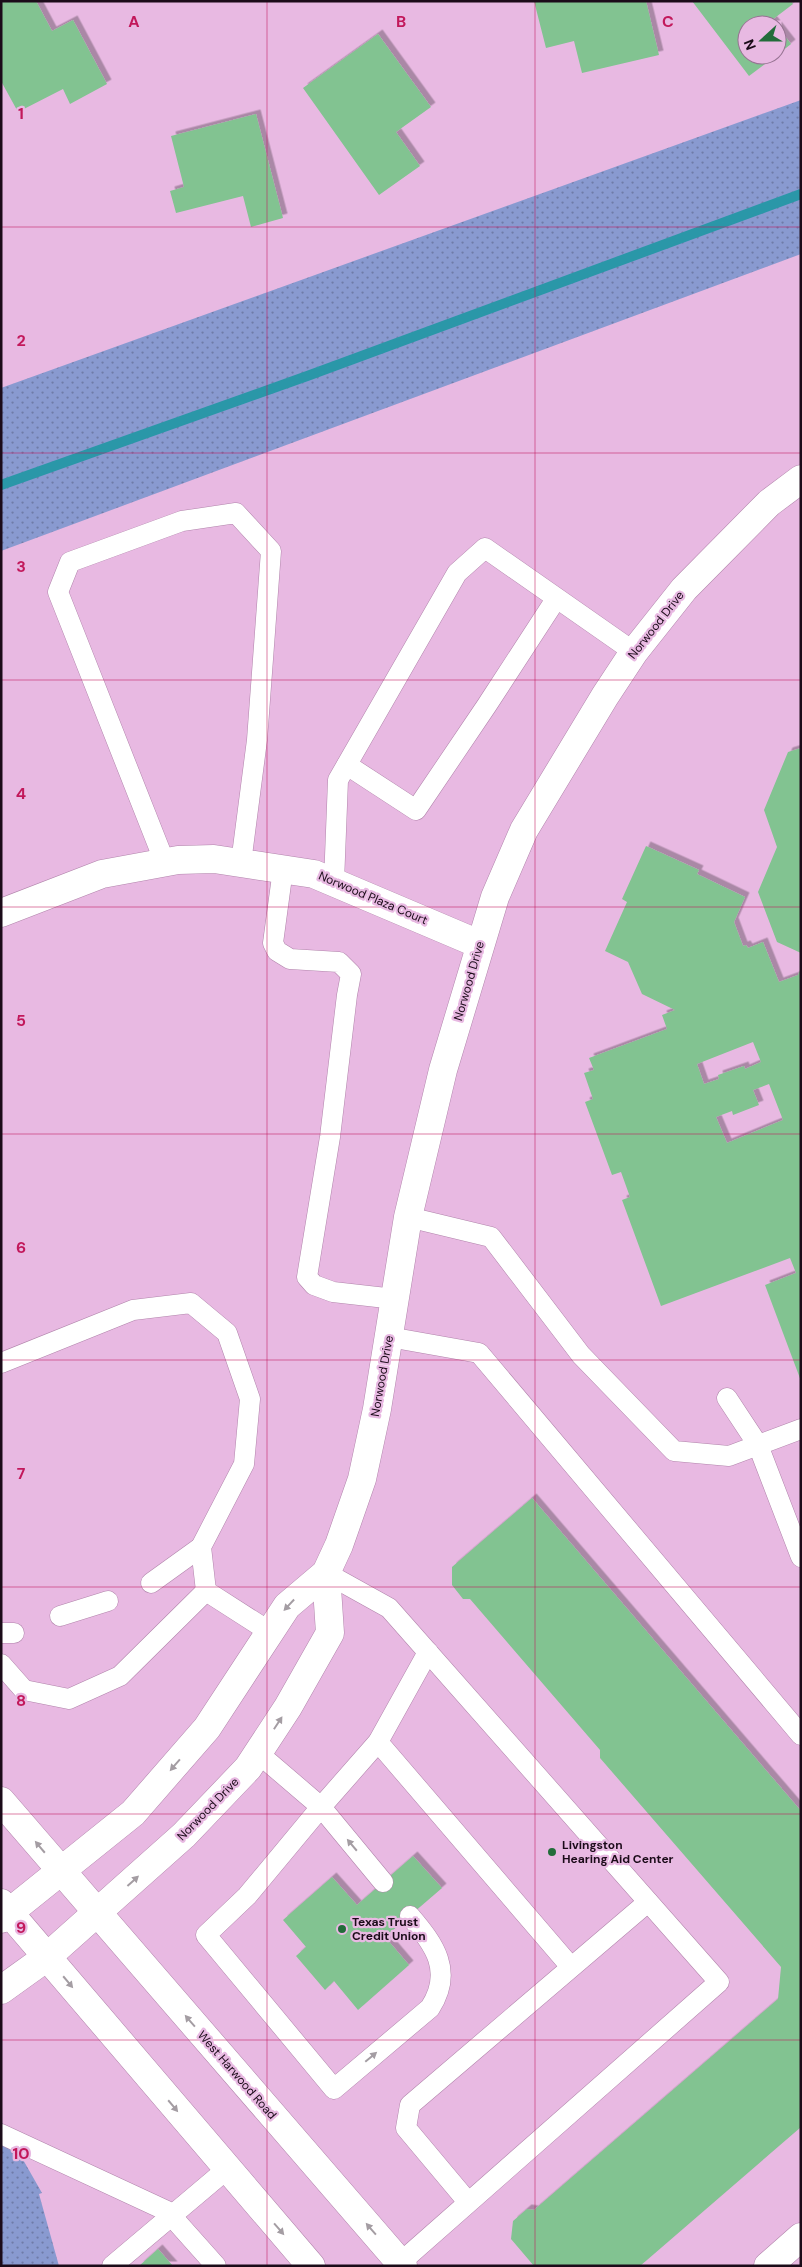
<svg xmlns="http://www.w3.org/2000/svg" width="802" height="2267" viewBox="0 0 802 2267" font-family="'DM Sans',sans-serif">
<style>
.grass{fill:url(#grass-dots)}
.lines{fill:none;stroke-linecap:round;stroke-linejoin:round}
.stream{stroke:#2a97a8;stroke-width:10}
.building{fill:#82c391;fill-rule:evenodd;filter:url(#shadow)}
.service-casing{stroke:#b184ab;stroke-width:21}
.minor-casing{stroke:#b184ab;stroke-width:29}
.secondary-casing{stroke:#b184ab;stroke-width:29}
.service{stroke:#fff;stroke-width:20}
.minor{stroke:#fff;stroke-width:28}
.secondary{stroke:#fff;stroke-width:28}
.oneway{fill:#a49da3}
.grid{fill:none;stroke:#c2185b;stroke-width:1;stroke-opacity:0.55}
.poi-dot{fill:#226c3a;stroke:#e8b9e2;stroke-width:2}
.labels{text-anchor:middle;dominant-baseline:central;stroke-width:4.5;stroke-linejoin:round;paint-order:stroke}
.street-label{font-size:12px;fill:#1b0b19;stroke:#e8b9e2}
.poi-label{font-size:12px;font-weight:bold;fill:#1b0b19;stroke:#e8b9e2;text-anchor:start}
.grid-label{font-size:16px;text-anchor:middle;font-weight:bold;fill:#c2185b;stroke:#e8b9e2;stroke-width:4.5;stroke-linejoin:round;paint-order:stroke}
</style>
<defs>
<pattern id="grass-dots" width="8" height="8" patternUnits="userSpaceOnUse" patternTransform="scale(1.25)"><rect width="8" height="8" fill="#899ad0"/><path d="M2 2h.1M6 6h.1" fill="none" stroke="#6f7ca8" stroke-width="1.8" stroke-linecap="round"/></pattern>
<filter id="shadow"><feDropShadow dx="4.5" dy="-4.5" stdDeviation="0" flood-color="#0004"/></filter>
</defs>
<rect width="100%" height="100%" fill="#e8b9e2"/>
<g class="grass">
<path d="M801 100V254L1 551V388Z"/>
<path d="M1 2121 42 2193 39 2194 59 2266H1Z"/>
</g>
<g class="lines">
<path class="stream" d="M1 485 310 375 801 194"/>
</g>
<g class="building">
<path d="M5 1H36L52 31 73 20 107 84 70 104 63 89 18 112 1 81V3Z"/>
<path d="M534 1H646L659 55 582 73 574 41 546 48Z"/>
<path d="M692 1H791L793 4 772 20 776 25H747V55H777L749 76Z"/>
<path d="M777 26 791 44 777 55Z"/>
<path d="M378 34 431 107 396 132 420 166 379 195 303 88Z"/>
<path d="M256 114 283 218 251 227 243 196 176 213 170 191 184 187 171 136Z"/>
<path d="M801 748V953L777 942 758 892 777 847 764 810 788 752Z"/>
<path d="M646 846 699 870 697 874 745 897 734 922 743 946 746 945 748 948 763 942 779 982 798 975 801 968V1381L765 1285 796 1273 790 1258 661 1306 622 1200 630 1197 621 1172 612 1175 585 1102 593 1099 584 1073 594 1070 589 1058 667 1029 662 1015 675 1010 642 994 628 962 605 951 627 902 622 899ZM753 1042 761 1062 745 1069 744 1066 718 1075 719 1079 704 1084 697 1064ZM769 1084 783 1120 727 1143 716 1117 732 1111 733 1115 759 1105 753 1090Z"/>
<path d="M532 1498 801 1811V2127L640 2266H534L511 2239 513 2221 527 2209 534 2210 778 1999 781 1967 600 1758V1750L470 1599H463L452 1585V1567Z"/>
<path d="M413 1856 442 1888 385 1937 409 1965 358 2010 334 1981 325 1990 296 1956 306 1947 283 1920 332 1877 357 1905Z"/>
<path d="M158 2249 173 2266H139Z"/>
</g>
<g class="lines">
<defs>
<g id="service">
<path d="M347 765 416 810 487 705 556 599"/>
<path d="M165 863 58 592 70 562 182 521 236 513 271 551 257 740 241 863"/>
<path d="M283 869 273 943 277 951 290 959 339 962 351 974 347 995 330 1137 307 1277 314 1285 333 1292 395 1299"/>
<path d="M334 882 338 780 457 573 485 548 634 652"/>
<path d="M408 1217 491 1237 581 1355 674 1451 729 1456 801 1429"/>
<path d="M389 1337 479 1353 801 1735"/>
<path d="M1 1363 133 1310 191 1303 227 1333 250 1399 244 1464 201 1547 206 1591 270 1632"/>
<path d="M727 1398 758 1445 801 1557"/>
<path d="M326 1573 389 1608 719 1982 400 2263"/>
<path d="M151 1583 201 1547"/>
<path d="M60 1616 108 1601"/>
<path d="M1 1633H14"/>
<path d="M1 1664 24 1690 69 1699 120 1676 206 1591"/>
<path d="M378 1742 571 1967"/>
<path d="M258 1753 321 1807 378 1742 428 1652"/>
<path d="M383 1882 321 1807 247 1896 206 1935 334 2089 430 2008C454 1971 434 1944 410 1916"/>
<path d="M1 2134 167 2211 216 2266"/>
<path d="M468 2202 406 2128 410 2105 648 1902"/>
<path d="M112 2266 227 2169"/>
</g>
<g id="minor">
<path d="M1 913 102 874 178 860 214 859 314 874 479 944"/>
<path d="M768 2266 801 2237"/>
</g>
<g id="secondary">
<path d="M1 1801 403 2266"/>
<path d="M1 1903 311 2266"/>
<path d="M1 1919 133 1813 207 1728 287 1606 326 1573 339 1545 362 1479 377 1409 408 1217 443 1070 495 897 524 830 605 696 634 652 684 589 769 503 801 479"/>
<path d="M1 1990 47 1957 184 1835 248 1768 288 1707 330 1633 326 1573"/>
</g>
</defs>
<use href="#service" class="service-casing"/>
<use href="#minor" class="minor-casing"/>
<use href="#secondary" class="secondary-casing"/>
<use href="#service" class="service"/>
<use href="#minor" class="minor"/>
<use href="#secondary" class="secondary"/>
</g>
<defs><path id="oneway-solid" d="M-6-.8H1V-3.2L6.5 0L1 3.2V.8H-6Z" transform="scale(1.25)"/></defs>
<g class="oneway">
<use href="#oneway-solid" transform="translate(289 1605) rotate(133)"/>
<use href="#oneway-solid" transform="translate(278 1723) rotate(-57)"/>
<use href="#oneway-solid" transform="translate(175 1765) rotate(131)"/>
<use href="#oneway-solid" transform="translate(352 1845) rotate(-130)"/>
<use href="#oneway-solid" transform="translate(40 1847) rotate(-130)"/>
<use href="#oneway-solid" transform="translate(133 1881) rotate(-42)"/>
<use href="#oneway-solid" transform="translate(68 1982) rotate(50)"/>
<use href="#oneway-solid" transform="translate(190 2021) rotate(-131)"/>
<use href="#oneway-solid" transform="translate(371 2057) rotate(-40)"/>
<use href="#oneway-solid" transform="translate(173 2106) rotate(50)"/>
<use href="#oneway-solid" transform="translate(279 2229) rotate(49)"/>
<use href="#oneway-solid" transform="translate(371 2229) rotate(-131)"/>
</g>
<path class="grid" d="M267 1V2266M535 1V2266M1 227H801M1 453H801M1 680H801M1 907H801M1 1134H801M1 1360H801M1 1587H801M1 1814H801M1 2040H801"/>
<g class="poi-dot">
<circle cx="552" cy="1852" r="5"/>
<circle cx="342" cy="1929" r="5"/>
</g>
<g class="labels">
<g class="street-label">
<text transform="translate(656 625) rotate(-52)">Norwood Drive</text>
<text transform="translate(373 898) rotate(23)">Norwood Plaza Court</text>
<text transform="translate(469 981) rotate(-74)">Norwood Drive</text>
<text transform="translate(382 1376) rotate(-80)">Norwood Drive</text>
<text transform="translate(208 1809) rotate(-46)">Norwood Drive</text>
<text transform="translate(237 2075) rotate(49)">West Harwood Road</text>
</g>
<g class="poi-label">
<text x="562" y="1845">Livingston<tspan x="562" dy="14">Hearing Aid Center</tspan></text>
<text x="352" y="1922">Texas Trust<tspan x="352" dy="14">Credit Union</tspan></text>
</g>
</g>
<g class="grid-label">
<text x="134" y="27">A</text>
<text x="401" y="27">B</text>
<text x="668" y="27">C</text>
<text x="21" y="119">1</text>
<text x="21" y="346">2</text>
<text x="21" y="572">3</text>
<text x="21" y="799">4</text>
<text x="21" y="1026">5</text>
<text x="21" y="1253">6</text>
<text x="21" y="1479">7</text>
<text x="21" y="1706">8</text>
<text x="21" y="1933">9</text>
<text x="21" y="2159">10</text>
</g>
<rect width="802" height="2267" fill="none" stroke="#1b0b19" stroke-width="5"/>
<g transform="translate(762 40) rotate(249)"><circle r="24" fill="#e8b9e2" stroke="#967392"/>
<path d="M0-4L9 19L0 12L-9 19Z" fill="#226c3a"/>
<text y="-8" font-size="14" font-weight="bold" text-anchor="middle" fill="#1b0b19">N</text>
</g>
</svg>
